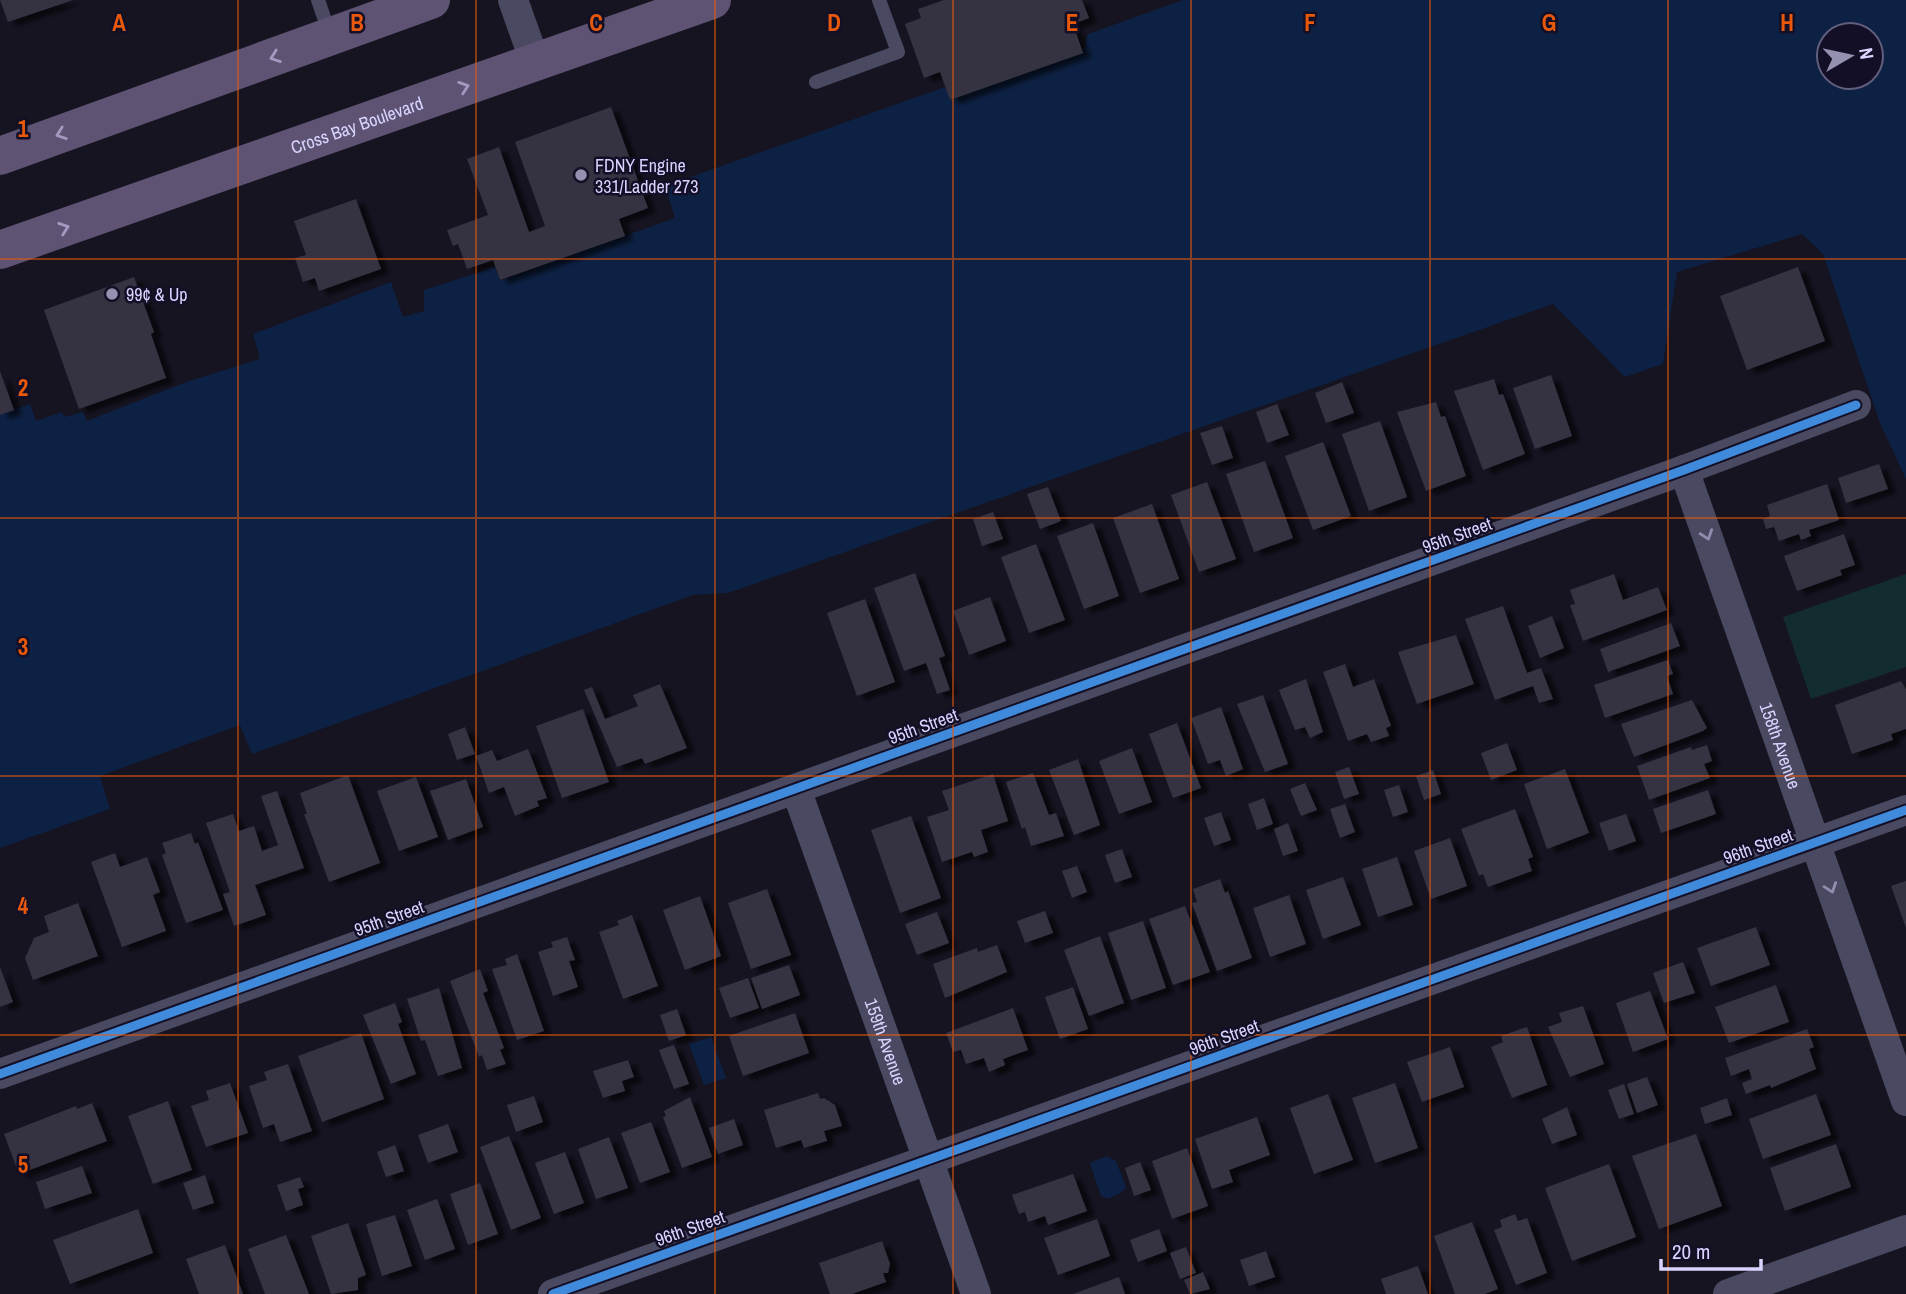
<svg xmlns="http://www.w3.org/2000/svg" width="1906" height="1294" viewBox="0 0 1906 1294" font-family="'Archivo Narrow',sans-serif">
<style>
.green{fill:#132c2d}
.water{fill:#0d2144;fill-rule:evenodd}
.building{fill:#343243;filter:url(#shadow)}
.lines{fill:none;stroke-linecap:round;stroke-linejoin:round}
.service{stroke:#4a4962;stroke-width:14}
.minor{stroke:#4a4962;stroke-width:30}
.primary{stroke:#5e5373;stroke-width:38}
.cycleway-casing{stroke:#130f26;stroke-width:13}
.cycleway{stroke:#408adc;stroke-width:9}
.oneway{stroke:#a29ac0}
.oneway2{stroke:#928eb0}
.grid{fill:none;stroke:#e8590c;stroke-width:2;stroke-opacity:0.55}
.poi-dot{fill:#9591b1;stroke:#130f26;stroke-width:2.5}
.labels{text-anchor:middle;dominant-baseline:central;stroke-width:5;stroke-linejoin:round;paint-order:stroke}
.street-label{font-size:18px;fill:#d9d4ff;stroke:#130f26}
.poi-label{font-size:18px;fill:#d9d4ff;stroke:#130f26;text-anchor:start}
.grid-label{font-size:23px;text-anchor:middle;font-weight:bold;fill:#e8590c;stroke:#130f26;stroke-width:5;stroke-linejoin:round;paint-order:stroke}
</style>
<defs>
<filter id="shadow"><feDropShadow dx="8" dy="4.5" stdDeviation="2" flood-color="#0009"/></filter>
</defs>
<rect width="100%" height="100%" fill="#161421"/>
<path class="green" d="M1906 574V667L1811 699 1783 617Z"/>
<g class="water">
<path d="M1183 0H1906V479L1880 423 1823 254 1802 234 1677 272 1663 364 1625 377 1553 304 728 593 693 595 252 754 240 725 100 776 110 809 0 848V415L30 404 36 421 62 412 64 417 83 412 87 421 186 382 260 359 253 334 391 282 403 317 424 311V290L495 267 500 281 675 218 665 186 945 87 950 100 1083 53 1088 34ZM1829 35H1871V77H1829Z"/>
<path d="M711 1037 726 1078 704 1085 689 1044Z"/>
<path d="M1107 1156 1116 1161 1126 1187 1121 1193 1107 1199 1101 1196 1090 1163Z"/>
</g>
<g class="building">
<path d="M0 0H73L8 22Z"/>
<path d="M944 0H1082L1089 18 1073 24 1083 53 950 100 940 72 924 78 905 24 921 18 918 9Z"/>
<path d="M611 107 648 208 619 219 625 236 500 280 493 260 467 269 458 244 453 246 447 230 488 215 467 159 499 147 529 232 545 226 515 142Z"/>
<path d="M356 199 381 269 319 291 315 278 303 282 295 258 306 255 294 221Z"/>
<path d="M1798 267 1825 341 1747 370 1720 296Z"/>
<path d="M134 277 154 332 151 334 166 378 79 409 44 310Z"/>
<path d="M0 371 14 410 0 415Z"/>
<path d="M1551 375 1572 436 1535 449 1513 388Z"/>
<path d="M1494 379 1499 395 1503 394 1525 454 1483 470 1454 391Z"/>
<path d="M1342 382 1354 413 1326 423 1315 393Z"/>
<path d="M1436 402 1441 417 1445 416 1466 476 1426 491 1397 412Z"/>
<path d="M1277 404 1289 435 1267 443 1256 412Z"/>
<path d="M1380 421 1407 497 1369 511 1342 434Z"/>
<path d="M1222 426 1233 458 1212 465 1200 433Z"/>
<path d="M1323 442 1351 516 1313 530 1285 456Z"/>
<path d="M1265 461 1293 538 1254 552 1226 474Z"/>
<path d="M1879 464 1888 489 1846 503 1838 478Z"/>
<path d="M1207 482 1236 559 1199 572 1171 495Z"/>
<path d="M1827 484 1839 520 1809 530 1811 536 1801 540 1799 534 1779 541 1774 527 1766 529 1763 519 1770 516 1767 505Z"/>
<path d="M1048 487 1061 521 1040 529 1027 494Z"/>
<path d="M1152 504 1179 579 1140 593 1113 518Z"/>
<path d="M993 512 1003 539 982 546 973 519Z"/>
<path d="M1093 523 1119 596 1084 609 1057 536Z"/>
<path d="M1844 534 1855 565 1840 570 1842 575 1797 591 1784 556Z"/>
<path d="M1036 544 1065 620 1029 633 1001 557Z"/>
<path d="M915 573 945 656 939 658 950 690 937 694 926 663 904 671 874 588Z"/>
<path d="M1614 574 1623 600 1658 587 1667 610 1583 641 1570 605 1575 604 1570 590Z"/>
<path d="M990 597 1006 641 969 655 953 611Z"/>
<path d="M865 599 895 682 857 696 827 613Z"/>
<path d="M1503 606 1527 673 1541 668 1553 699 1539 703 1533 686 1495 700 1465 619Z"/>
<path d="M1552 616 1564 648 1540 658 1528 626Z"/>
<path d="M1671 623 1680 646 1608 672 1600 649Z"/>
<path d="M1456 635 1474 684 1417 704 1398 652Z"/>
<path d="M1668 660 1673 674 1667 676 1673 694 1605 718 1594 685Z"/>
<path d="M1345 664 1353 687 1374 679 1391 726 1386 728 1389 736 1371 742 1367 734 1348 741 1323 672Z"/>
<path d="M1306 679 1323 732 1310 738 1305 727 1295 730 1279 690Z"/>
<path d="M1901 681 1906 689V729L1891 734 1893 740 1852 754 1835 705Z"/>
<path d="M660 684 687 748 645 764 642 758 617 767 584 690 592 687 605 719 638 706 633 695Z"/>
<path d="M1263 695 1288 764 1265 772 1237 704Z"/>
<path d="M1692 700 1707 728 1703 731 1634 757 1621 724Z"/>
<path d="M1221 707 1243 769 1226 776 1220 760 1208 764 1191 718Z"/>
<path d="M583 709 609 782 562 798 536 726Z"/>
<path d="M1177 723 1201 788 1173 798 1149 734Z"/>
<path d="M465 727 475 754 457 760 448 734Z"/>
<path d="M1507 743 1517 770 1491 780 1481 753Z"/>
<path d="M1707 745 1712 761 1704 764 1710 778 1649 800 1637 766 1691 747 1692 750Z"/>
<path d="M1132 748 1152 802 1119 814 1099 761Z"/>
<path d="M528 749 547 798 537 801 539 806 515 816 504 787 489 793 476 756 492 750 497 761Z"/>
<path d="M1078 759 1100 825 1074 835 1049 770Z"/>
<path d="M1349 767 1359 794 1344 799 1335 772Z"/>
<path d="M1565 769 1589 833 1547 849 1524 784Z"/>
<path d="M1433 770 1441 794 1424 800 1416 776Z"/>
<path d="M1033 773 1049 815 1056 813 1064 836 1031 846 1025 827 1022 829 1006 782Z"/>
<path d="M993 774 1008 821 981 830 988 852 974 857 972 852 942 862 927 817 949 810 942 791Z"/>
<path d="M348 775 380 863 329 882 304 814H307L300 793Z"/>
<path d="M416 777 438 837 399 851 377 791Z"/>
<path d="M466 779 483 827 448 840 430 791Z"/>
<path d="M1305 783 1317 810 1301 816 1290 789Z"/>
<path d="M1399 785 1408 812 1393 817 1384 790Z"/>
<path d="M1708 790 1716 814 1661 833 1653 809Z"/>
<path d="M277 791 304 868 255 885 266 915 234 926 223 894 230 892 206 823 233 814 239 831 254 826 262 851 278 845 261 796Z"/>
<path d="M1264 798 1273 824 1257 830 1248 804Z"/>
<path d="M1345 804 1355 832 1340 838 1330 809Z"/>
<path d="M1515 809 1533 857 1528 859 1532 871 1488 887 1483 874 1479 876 1461 829Z"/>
<path d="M1221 812 1231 840 1214 846 1204 818Z"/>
<path d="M1626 814 1636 841 1609 851 1599 823Z"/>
<path d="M911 816 941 898 900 913 871 830Z"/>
<path d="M1288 823 1298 851 1283 856 1274 829Z"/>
<path d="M191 833 195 844 198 842 223 910 186 923 162 855 166 853 162 843Z"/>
<path d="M1450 838 1467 886 1431 899 1414 851Z"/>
<path d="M1122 849 1132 877 1115 883 1105 855Z"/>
<path d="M115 853 120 867 147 857 160 892 153 895 166 931 122 947 91 862Z"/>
<path d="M1397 857 1413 905 1378 917 1362 869Z"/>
<path d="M1077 866 1087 892 1072 898 1062 871Z"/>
<path d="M1343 877 1361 925 1323 939 1306 890Z"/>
<path d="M1220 879 1225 893 1228 891 1252 958 1217 971 1192 903 1197 902 1193 889Z"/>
<path d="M1906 881V928L1891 886Z"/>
<path d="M767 889 791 955 751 969 728 903Z"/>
<path d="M1289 895 1306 944 1270 957 1253 908Z"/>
<path d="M700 896 721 956 685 970 663 910Z"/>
<path d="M78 903 98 956 33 980 25 958 34 938 49 932 44 916Z"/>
<path d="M1185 906 1210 972 1173 985 1149 919Z"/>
<path d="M1045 911 1053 933 1025 943 1017 921Z"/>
<path d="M937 912 949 943 917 955 905 924Z"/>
<path d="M632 915 658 986 623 999 599 932 619 925 617 921Z"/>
<path d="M1143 921 1166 988 1131 1000 1108 933Z"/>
<path d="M1756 927 1770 965 1711 986 1697 948Z"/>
<path d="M1100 936 1124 1003 1089 1016 1064 950Z"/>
<path d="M567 937 575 960 569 961 578 987 553 996 538 952 553 947 551 942Z"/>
<path d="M997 945 1007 972 945 998 933 964 977 948 978 952Z"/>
<path d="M517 954 544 1031 517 1040 492 969 507 965 505 959Z"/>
<path d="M1683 962 1695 993 1664 1003 1653 973Z"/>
<path d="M789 965 800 995 762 1009 751 978Z"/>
<path d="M0 967 13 1002 0 1007Z"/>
<path d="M480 969 488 991 483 993 504 1048 500 1050 506 1064 487 1070 482 1055 479 1057 450 981Z"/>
<path d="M748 978 759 1008 730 1018 719 988Z"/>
<path d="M1776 985 1789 1022 1729 1043 1715 1007Z"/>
<path d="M1073 987 1088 1029 1060 1039 1045 997Z"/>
<path d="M439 988 462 1068 438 1076 425 1040 421 1041 407 999Z"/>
<path d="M1650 991 1668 1039 1633 1052 1616 1003Z"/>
<path d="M395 1003 402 1022 398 1024 416 1074 391 1084 363 1015Z"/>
<path d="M1583 1006 1604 1064 1570 1077 1548 1027 1562 1022 1559 1013Z"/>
<path d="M1013 1008 1028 1050 1003 1059 1005 1065 989 1072 984 1058 966 1064 961 1050 953 1052 946 1033Z"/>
<path d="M677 1009 686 1035 669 1041 660 1015Z"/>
<path d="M795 1013 809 1053 743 1076 729 1036Z"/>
<path d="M1527 1027 1547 1085 1512 1098 1491 1047 1503 1042 1501 1036Z"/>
<path d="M1807 1029 1814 1047 1809 1049 1816 1069 1771 1088 1770 1085 1746 1094 1742 1083 1752 1079 1749 1069 1731 1076 1725 1058Z"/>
<path d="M361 1033 384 1099 322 1122 298 1056Z"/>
<path d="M674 1045 689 1084 674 1089 659 1050Z"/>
<path d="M1450 1047 1464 1087 1422 1102 1407 1062Z"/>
<path d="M628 1060 634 1077 622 1081 625 1091 603 1098 593 1071Z"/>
<path d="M288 1064 312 1131 280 1142 274 1124 263 1128 249 1086 267 1080 264 1072Z"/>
<path d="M1647 1077 1658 1105 1637 1113 1627 1084Z"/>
<path d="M230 1083 248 1133 206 1147 191 1106 209 1100 206 1091Z"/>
<path d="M1395 1083 1418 1148 1375 1163 1352 1098Z"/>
<path d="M1624 1084 1634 1114 1619 1119 1608 1090Z"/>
<path d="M818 1093 820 1099 824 1098 835 1105 842 1126 824 1131 827 1141 804 1148 801 1140 776 1148 764 1110Z"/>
<path d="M1328 1094 1353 1160 1314 1174 1290 1108Z"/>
<path d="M1816 1094 1831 1135 1763 1159 1749 1119Z"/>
<path d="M534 1096 543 1122 516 1132 507 1105Z"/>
<path d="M690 1097 712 1157 682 1168 663 1117 666 1116 664 1111Z"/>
<path d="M1727 1098 1732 1115 1705 1124 1700 1108Z"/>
<path d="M168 1101 192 1170 153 1184 128 1116Z"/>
<path d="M92 1103 107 1141 19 1174 4 1134 76 1106 77 1109Z"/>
<path d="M1567 1107 1577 1135 1552 1144 1542 1119Z"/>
<path d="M1257 1117 1270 1155 1229 1170 1233 1182 1212 1189 1195 1139Z"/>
<path d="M734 1119 743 1145 718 1154 709 1128Z"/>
<path d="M651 1122 670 1172 640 1183 621 1133Z"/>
<path d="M448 1124 458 1152 428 1163 418 1135Z"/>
<path d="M1696 1134 1722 1206 1659 1229 1632 1156Z"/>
<path d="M509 1136 541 1218 511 1230 480 1147Z"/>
<path d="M609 1137 628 1188 596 1199 578 1149Z"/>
<path d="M1836 1144 1851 1187 1785 1211 1770 1168Z"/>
<path d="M395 1145 404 1171 386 1177 377 1152Z"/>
<path d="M1187 1148 1208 1206 1172 1219 1152 1161Z"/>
<path d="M565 1152 584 1203 554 1214 535 1163Z"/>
<path d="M1140 1162 1151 1190 1134 1196 1125 1168Z"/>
<path d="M1609 1164 1636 1237 1572 1261 1545 1188Z"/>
<path d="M82 1166 92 1193 45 1209 36 1182Z"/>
<path d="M1073 1174 1087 1211 1048 1225 1045 1216 1028 1222 1025 1212 1019 1214 1012 1195Z"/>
<path d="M205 1175 214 1203 193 1210 183 1183Z"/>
<path d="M300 1177 304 1187 298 1189 303 1205 286 1211 277 1185Z"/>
<path d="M480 1183 498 1234 468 1245 450 1194Z"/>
<path d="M437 1199 455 1249 425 1260 407 1210Z"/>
<path d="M138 1209 153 1253 70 1284 53 1240Z"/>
<path d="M1515 1214 1518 1221 1527 1218 1547 1273 1516 1285 1494 1230 1502 1227 1500 1220Z"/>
<path d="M395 1215 412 1266 382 1276 366 1224Z"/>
<path d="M1097 1219 1110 1256 1058 1275 1044 1238Z"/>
<path d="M1472 1222 1498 1289 1485 1294H1455L1434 1236Z"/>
<path d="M348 1223 366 1275 358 1278V1290L331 1294 311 1236Z"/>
<path d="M1159 1229 1167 1251 1138 1262 1130 1240Z"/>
<path d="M286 1235 309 1294H265L248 1249Z"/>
<path d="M882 1241 890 1264 888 1273H883L886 1282 852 1294H830L819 1263Z"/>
<path d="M225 1245 243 1294H199L186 1259Z"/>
<path d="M1186 1247 1196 1273 1180 1279 1170 1253Z"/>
<path d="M1266 1251 1275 1277 1249 1286 1240 1260Z"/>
<path d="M1418 1266 1428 1294H1386L1381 1279Z"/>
<path d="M1203 1272 1210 1289 1190 1294 1184 1280Z"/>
<path d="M1119 1277 1125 1294H1073Z"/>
</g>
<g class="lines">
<g class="service">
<path d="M318 0 330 35"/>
<path d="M816 82 898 52 879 0"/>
</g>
<g class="minor">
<path d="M513 0 535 62"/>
<path id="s1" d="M1684 470 1906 1101"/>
<path id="s2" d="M796 789 976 1294"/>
<path d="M0 1074 1684 470 1856 405"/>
<path d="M553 1294 1906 810"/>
<path d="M1728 1294 1906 1230"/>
</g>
<g class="primary">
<path d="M0 156 431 0"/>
<path id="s3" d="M0 250 712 0"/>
</g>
<defs>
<g id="cycleway">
<path d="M0 1074 1684 470 1856 405"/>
<path d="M553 1294 1906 810"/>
</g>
</defs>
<use href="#cycleway" class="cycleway-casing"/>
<use href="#cycleway" class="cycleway"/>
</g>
<defs><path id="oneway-chevron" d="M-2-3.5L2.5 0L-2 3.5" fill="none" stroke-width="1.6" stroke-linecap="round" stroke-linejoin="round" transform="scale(1.75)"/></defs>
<g class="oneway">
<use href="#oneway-chevron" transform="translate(275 57) rotate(160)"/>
<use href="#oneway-chevron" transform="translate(464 87) rotate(-19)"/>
<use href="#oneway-chevron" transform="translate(61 134) rotate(160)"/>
<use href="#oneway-chevron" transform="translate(64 228) rotate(-19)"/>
</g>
<g class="oneway2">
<use href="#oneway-chevron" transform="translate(1707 535) rotate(71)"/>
<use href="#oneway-chevron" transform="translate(1831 888) rotate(71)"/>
</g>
<path class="grid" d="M238 0V1294M476 0V1294M715 0V1294M953 0V1294M1191 0V1294M1430 0V1294M1668 0V1294M0 259H1906M0 518H1906M0 776H1906M0 1035H1906"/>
<g class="poi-dot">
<circle cx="581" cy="175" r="7"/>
<circle cx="112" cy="294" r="7"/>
</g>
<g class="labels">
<g class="street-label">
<text stroke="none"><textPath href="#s3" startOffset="378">Cross Bay Boulevard</textPath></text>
<text transform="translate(1457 535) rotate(-20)">95th Street</text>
<text transform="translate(923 726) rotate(-20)">95th Street</text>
<text stroke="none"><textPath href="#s1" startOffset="292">158th Avenue</textPath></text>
<text transform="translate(1758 846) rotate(-20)">96th Street</text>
<text transform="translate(389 918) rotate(-20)">95th Street</text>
<text transform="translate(1224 1037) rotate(-20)">96th Street</text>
<text stroke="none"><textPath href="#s2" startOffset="268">159th Avenue</textPath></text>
<text transform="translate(690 1228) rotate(-20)">96th Street</text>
</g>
<g class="poi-label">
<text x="595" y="165">FDNY Engine<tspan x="595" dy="21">331/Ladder 273</tspan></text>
<text x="126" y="294">99¢ &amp; Up</text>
</g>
</g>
<g class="grid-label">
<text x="119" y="31">A</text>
<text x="357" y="31">B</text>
<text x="596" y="31">C</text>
<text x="834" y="31">D</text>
<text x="1072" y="31">E</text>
<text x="1310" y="31">F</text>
<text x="1549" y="31">G</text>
<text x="1787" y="31">H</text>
<text x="23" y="137">1</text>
<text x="23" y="396">2</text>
<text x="23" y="655">3</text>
<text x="23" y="914">4</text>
<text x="23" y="1173">5</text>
</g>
<g transform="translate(1850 56) rotate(81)"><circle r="33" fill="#130f26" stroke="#625e7d" stroke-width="2"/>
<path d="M0-5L12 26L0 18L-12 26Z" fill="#9591b1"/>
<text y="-10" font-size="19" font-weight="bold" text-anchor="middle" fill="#d9d4ff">N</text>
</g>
<path d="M1661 1259v10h100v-10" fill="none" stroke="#d9d4ff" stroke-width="3.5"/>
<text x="1672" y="1259" font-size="21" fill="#d9d4ff" stroke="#130f26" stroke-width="5" paint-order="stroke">20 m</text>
</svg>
